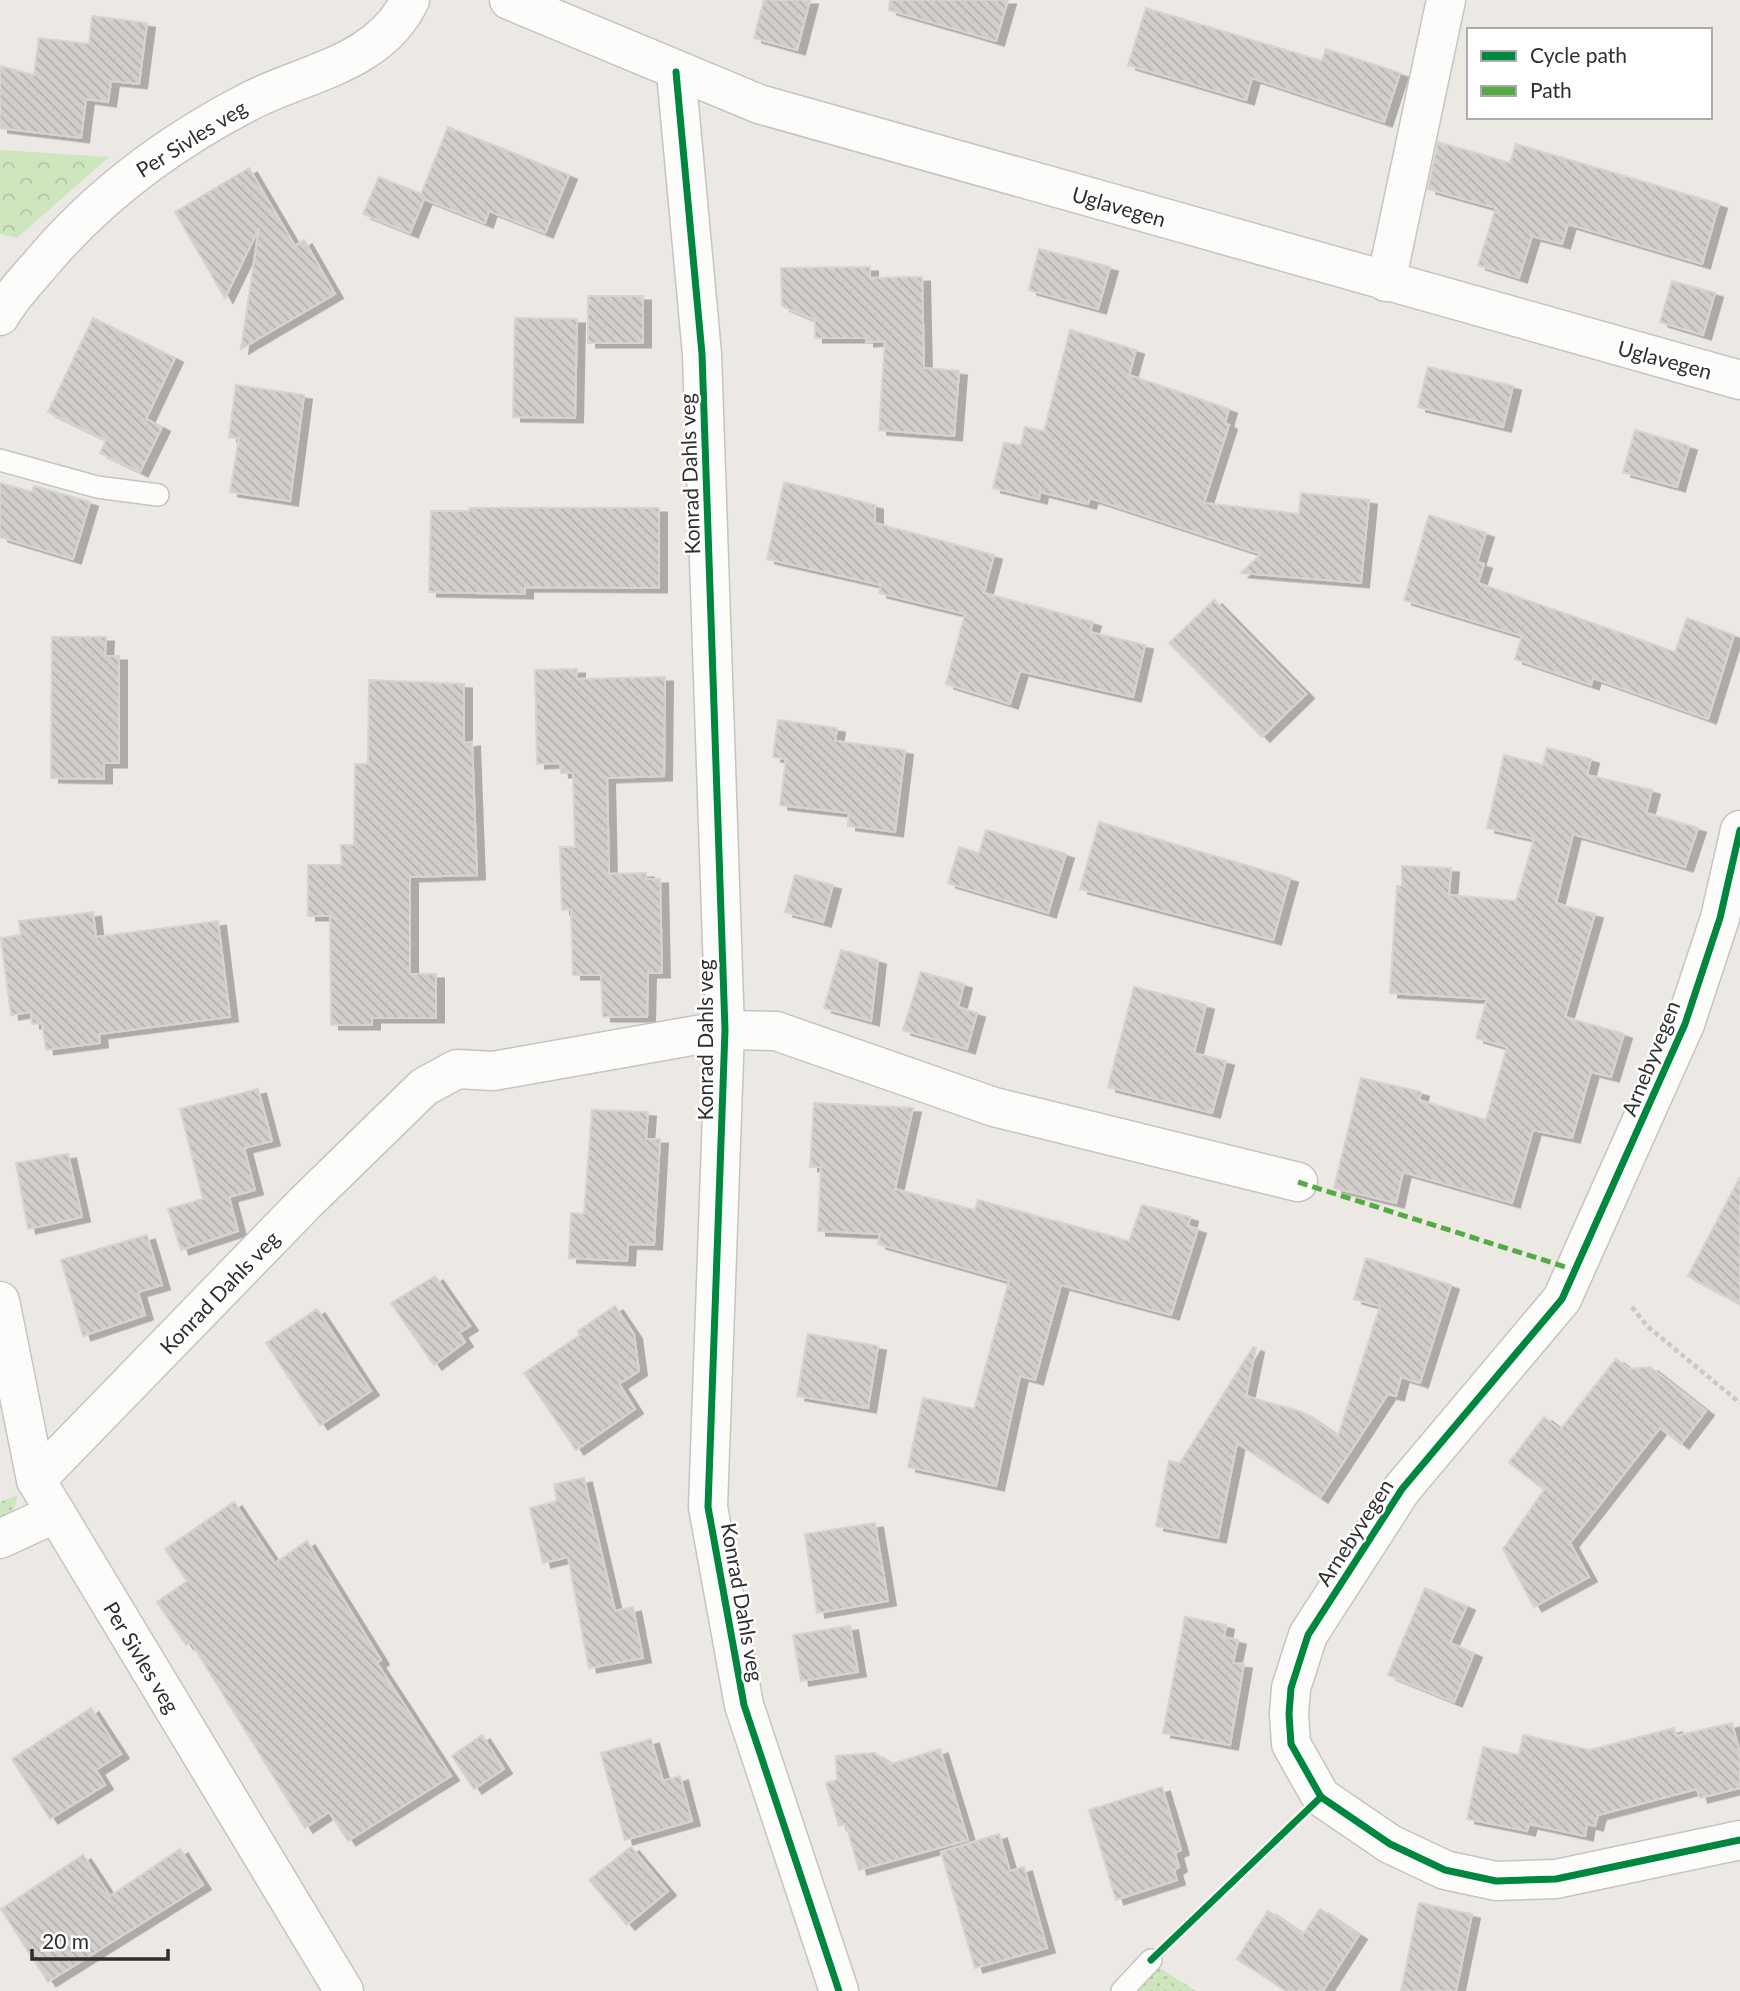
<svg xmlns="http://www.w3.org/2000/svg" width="1740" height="1991" viewBox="0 0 1740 1991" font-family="Lato,sans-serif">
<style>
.grass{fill:url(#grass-dots)}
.forest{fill:url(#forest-crowns)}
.building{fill:url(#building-back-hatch);stroke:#d7d4d0;stroke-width:2;filter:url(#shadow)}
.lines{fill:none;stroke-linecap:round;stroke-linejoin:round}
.lane-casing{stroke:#c5c4c5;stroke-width:24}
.street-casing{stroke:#c5c4c5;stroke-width:41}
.path{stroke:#c9c9c8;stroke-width:4.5;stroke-dasharray:5 3.5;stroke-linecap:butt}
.lane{stroke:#fcfcfb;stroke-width:21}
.street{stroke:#fcfcfb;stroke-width:38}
.quiet{stroke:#54ab44;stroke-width:5;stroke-dasharray:10 5;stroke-linecap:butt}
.cycleway-casing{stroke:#fff;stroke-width:11}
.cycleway{stroke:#00873e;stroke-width:7}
.labels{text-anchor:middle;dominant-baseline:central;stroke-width:5;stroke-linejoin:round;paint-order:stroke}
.street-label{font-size:21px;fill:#2e2e2e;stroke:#fff}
</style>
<defs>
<pattern id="grass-dots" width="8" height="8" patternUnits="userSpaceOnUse" patternTransform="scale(1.75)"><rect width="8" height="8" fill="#cee6be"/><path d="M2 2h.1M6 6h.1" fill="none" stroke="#b1c6a4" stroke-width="1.8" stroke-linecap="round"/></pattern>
<pattern id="forest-crowns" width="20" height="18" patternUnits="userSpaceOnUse" patternTransform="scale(1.75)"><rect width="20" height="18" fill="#cee6be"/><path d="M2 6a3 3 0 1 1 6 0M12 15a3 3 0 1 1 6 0" fill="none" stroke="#b1c6a4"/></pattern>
<pattern id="building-back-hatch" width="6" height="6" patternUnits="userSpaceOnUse" patternTransform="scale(1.75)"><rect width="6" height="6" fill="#d1cecb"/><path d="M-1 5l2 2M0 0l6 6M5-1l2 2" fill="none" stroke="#b4b1af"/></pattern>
<filter id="shadow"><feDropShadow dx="8" dy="4.5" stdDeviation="0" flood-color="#0004"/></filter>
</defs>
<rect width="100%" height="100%" fill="#ece8e4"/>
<g class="grass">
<path d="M18 1495 14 1508 0 1523V1502Z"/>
<path d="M1158 1967 1196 1991H1135Z"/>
</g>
<path class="forest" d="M0 150 109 157 17 238 0 234Z"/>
<g class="building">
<path d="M764 0H810L797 50 754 38Z"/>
<path d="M890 0H1008L996 41 889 10Z"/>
<path d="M1146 8 1322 61 1326 49 1400 73 1384 122 1252 78 1246 100 1128 65Z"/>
<path d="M92 16 147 23 139 84 111 81 108 102 86 99 81 138 0 128V66L34 75 39 38 89 44Z"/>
<path d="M448 127 569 175 545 233 489 211 485 223 424 199 410 233 363 214 379 177 421 194Z"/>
<path d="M1438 142 1510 163 1516 144 1719 204 1702 264 1568 224 1562 244 1532 236 1519 278 1478 265 1496 208 1428 189Z"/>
<path d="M249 168 295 246 304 240 335 294 241 349 259 228 225 298 175 212Z"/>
<path d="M1039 249 1110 267 1098 309 1029 290Z"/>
<path d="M870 267V278L922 277 924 368 959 371 954 436 879 430 885 341 866 342V338H815V320L782 306 781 268Z"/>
<path d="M1672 281 1715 293 1703 335 1660 322Z"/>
<rect x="588" y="296" width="55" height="47"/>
<path d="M93 318 175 358 146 419 162 427 140 472 100 453 106 440 48 412Z"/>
<path d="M515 318 577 319 575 418 513 417Z"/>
<path d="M1070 330 1136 350 1129 375 1229 409 1225 423 1229 425 1204 503 1299 514 1301 493 1369 500 1361 583 1241 573 1261 554 1090 498 1088 504 1040 492 1039 499 993 488 1004 443 1021 445 1025 427 1044 431Z"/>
<path d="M1428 367 1513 386 1503 427 1418 407Z"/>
<path d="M236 385 304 395 290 501 230 492 239 438 229 437Z"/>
<path d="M1635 430 1689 446 1677 487 1623 472Z"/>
<path d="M784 482 875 505V523L994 555 984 593 1093 622 1090 632 1145 645 1133 697 1020 671 1010 704 946 684 965 614 879 593 881 585 767 559Z"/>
<path d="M0 483 32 492 34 486 90 502 73 559 0 537Z"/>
<path d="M470 508H659V588L525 587V594L429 592 431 511H469Z"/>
<path d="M1429 515 1486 533 1477 562 1484 564 1478 583 1675 652 1687 618 1734 635 1708 719 1593 678 1591 685 1515 659 1522 636 1404 600Z"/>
<path d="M1214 600 1306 694 1262 737 1169 643Z"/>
<path d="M52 637H106L105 656H119V763H104V779L51 778Z"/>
<path d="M577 669V679L665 677 664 776 607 778 609 874 646 873V879H660L662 973H648L647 1017H603L601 975H573L571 909 562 910 560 847H575L573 773H561L560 763 537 764 535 670Z"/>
<path d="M369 680 464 684V743L472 742 477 875 410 877V974H436V1018H372V1025H331L330 916H308V865H342L341 845H354L355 764H368Z"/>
<path d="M778 720 837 728 835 741 905 750 895 832 848 826 849 813 780 805 786 759 773 757Z"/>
<path d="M1547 748 1591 759 1587 775 1652 790 1646 813 1698 828 1685 867 1573 834 1556 903 1595 914 1565 1017 1624 1034 1611 1077 1591 1072 1572 1138 1533 1130 1512 1203 1403 1172 1396 1203 1334 1188 1361 1078 1421 1092 1419 1100 1486 1120 1507 1047 1476 1038 1487 999 1390 993 1397 886H1402V866L1451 868 1449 895 1516 901 1534 839 1487 828 1504 755 1543 765Z"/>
<path d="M1099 822 1290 878 1273 940 1080 889Z"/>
<path d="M986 830 1066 854 1048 913 948 883 959 847 979 853Z"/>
<path d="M795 875 833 885 823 922 785 912Z"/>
<path d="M93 912 96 937 218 921 230 1017 99 1034 100 1043 46 1050 42 1023 32 1024 31 1012 11 1015 1 938 21 935 19 921Z"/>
<path d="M841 950 878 960 871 1021 824 1008Z"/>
<path d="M921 972 964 984 958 1007 977 1013 967 1049 903 1030Z"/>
<path d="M1134 987 1206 1005 1194 1053 1226 1061 1212 1113 1108 1087Z"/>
<path d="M258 1089 272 1141 244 1148 255 1190 229 1197 238 1231 181 1250 168 1209 203 1199 180 1109Z"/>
<path d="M814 1103 913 1108 895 1189 975 1210 978 1200 1129 1241 1142 1205 1190 1217 1188 1226 1198 1229 1171 1315 1061 1285 1035 1380 1020 1376 996 1486 908 1467 923 1398 974 1409 1009 1281 878 1244 880 1234 818 1231 821 1167H810Z"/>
<path d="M592 1110 648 1112 646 1139H660L654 1245 628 1244 627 1261 569 1258 571 1213 584 1214Z"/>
<path d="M68 1154 82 1217 28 1229 16 1163Z"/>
<path d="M1740 1177V1304L1688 1276Z"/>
<path d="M147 1235 162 1285 138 1292 145 1315 83 1336 61 1260Z"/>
<path d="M1366 1258 1451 1285 1420 1383 1401 1377 1396 1396 1388 1394 1320 1498 1237 1443 1218 1538 1156 1526 1169 1461 1180 1463 1253 1347 1256 1348 1246 1396 1302 1412 1338 1436 1380 1306 1354 1299Z"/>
<path d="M435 1276 470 1326 459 1333 465 1342 434 1365 391 1303Z"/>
<path d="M615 1306 634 1334 639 1371 619 1384 635 1409 576 1450 524 1373 580 1335 578 1331Z"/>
<path d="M317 1309 371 1391 320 1425 266 1343Z"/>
<path d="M808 1334 878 1346 868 1408 797 1396Z"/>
<path d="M1616 1359 1629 1369 1650 1367 1706 1411 1681 1444 1660 1428 1570 1543 1589 1577 1534 1607 1503 1549 1544 1490 1509 1462 1544 1417 1560 1430Z"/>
<path d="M584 1478 615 1611 633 1607 643 1658 589 1668 568 1557 543 1563 530 1508 557 1501 554 1484Z"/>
<path d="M234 1502 275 1563 307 1541 381 1660 377 1663 451 1776 348 1841 329 1812 305 1828 191 1642 186 1645 157 1602 187 1581 165 1549Z"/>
<path d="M875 1523 888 1601 817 1613 805 1534Z"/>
<path d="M1425 1588 1467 1606 1450 1643 1474 1653 1454 1702 1388 1675Z"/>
<path d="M1185 1617 1226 1625 1224 1637 1238 1640 1233 1663 1244 1664 1230 1745 1163 1733Z"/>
<path d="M850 1626 858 1672 801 1681 793 1635Z"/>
<path d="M91 1708 121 1754 96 1770 105 1785 50 1819 12 1759Z"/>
<path d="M1732 1723 1740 1754V1788L1700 1798 1697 1789 1598 1815 1595 1826 1587 1824 1585 1836 1529 1824 1527 1831 1467 1819 1483 1747 1519 1755 1523 1735 1590 1750 1674 1728 1676 1736Z"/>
<path d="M482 1735 504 1769 474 1789 452 1756Z"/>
<path d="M651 1739 663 1781 680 1776 692 1821 625 1840 601 1753Z"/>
<path d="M940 1749 968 1840 859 1870 846 1824 839 1826 826 1783 837 1780 836 1756 874 1753 891 1764Z"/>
<path d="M1162 1787 1181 1850 1175 1853 1179 1867 1174 1870 1177 1880 1116 1900 1089 1810Z"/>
<path d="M999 1834 1010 1871 1024 1867 1047 1948 975 1968 941 1852Z"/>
<path d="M631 1847 668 1891 627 1925 589 1880Z"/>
<path d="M180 1849 203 1885 48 1982 1 1909 83 1855 110 1896Z"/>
<path d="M1419 1903 1472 1914 1456 1991H1401Z"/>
<path d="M1320 1909 1359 1935 1323 1991H1286L1237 1959 1268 1911 1303 1934Z"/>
</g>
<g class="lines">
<defs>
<g id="lane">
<path d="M0 460 97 487 158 495"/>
<path d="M1122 1991 1151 1960"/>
</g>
<g id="street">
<path d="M509 0 759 104 1740 380"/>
<path d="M676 72 702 354 725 1030 708 1507 744 1705 839 1991"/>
<path d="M1386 282 1446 0"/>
<path d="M0 316C10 298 25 282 39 266 98 195 170 142 252 100 308 72 380 63 410 0"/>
<path d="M1740 830 1720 918 1685 1024 1562 1299 1402 1489 1308 1635 1291 1688 1289 1714 1291 1744 1321 1797 1390 1844 1445 1870 1496 1881 1556 1879 1740 1840"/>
<path d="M0 1301 36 1480 344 1991"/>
<path d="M36 1480 305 1203 424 1087 457 1069 493 1071 725 1030 776 1031 994 1107 1298 1182"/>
<path d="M0 1539 56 1513"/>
</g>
</defs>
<use href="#lane" class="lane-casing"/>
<use href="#street" class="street-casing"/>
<path class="path" d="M1632 1307 1647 1326 1740 1403"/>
<use href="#lane" class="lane"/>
<use href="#street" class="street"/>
<path class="quiet" d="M1298 1182 1575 1270"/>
<defs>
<g id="cycleway">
<path d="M676 72 702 354 725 1030 708 1507 744 1705 839 1991"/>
<path d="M1740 830 1720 918 1685 1024 1562 1299 1402 1489 1308 1635 1291 1688 1289 1714 1291 1744 1321 1797 1390 1844 1445 1870 1496 1881 1556 1879 1740 1840"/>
<path d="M1151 1960 1321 1797"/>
</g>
</defs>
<use href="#cycleway" class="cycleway-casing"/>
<use href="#cycleway" class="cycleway"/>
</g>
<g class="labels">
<g class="street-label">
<text transform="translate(191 138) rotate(-32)">Per Sivles veg</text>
<text transform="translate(1119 206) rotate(16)">Uglavegen</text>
<text transform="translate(1665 359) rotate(15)">Uglavegen</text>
<text transform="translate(689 474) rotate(-92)">Konrad Dahls veg</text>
<text transform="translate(704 1040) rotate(-90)">Konrad Dahls veg</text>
<text transform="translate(1650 1058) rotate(-68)">Arnebyvegen</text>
<text transform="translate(219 1292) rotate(-46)">Konrad Dahls veg</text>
<text transform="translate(1354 1532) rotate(-57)">Arnebyvegen</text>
<text transform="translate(743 1602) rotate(80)">Konrad Dahls veg</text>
<text transform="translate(142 1657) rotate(59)">Per Sivles veg</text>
</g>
</g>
<rect x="1467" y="28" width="245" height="91" fill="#ffffff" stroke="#ababab" stroke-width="2"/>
<rect x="1481" y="51" width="35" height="10" fill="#00873e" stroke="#ababab" stroke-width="2"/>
<text x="1530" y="63" font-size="21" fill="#2e2e2e">Cycle path</text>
<rect x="1481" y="86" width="35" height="10" fill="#54ab44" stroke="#ababab" stroke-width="2"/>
<text x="1530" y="98" font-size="21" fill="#2e2e2e">Path</text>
<path d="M32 1949v10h136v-10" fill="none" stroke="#2e2e2e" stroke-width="3.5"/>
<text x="42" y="1949" font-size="21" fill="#2e2e2e" stroke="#ffffff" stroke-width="5" paint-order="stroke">20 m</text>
</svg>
